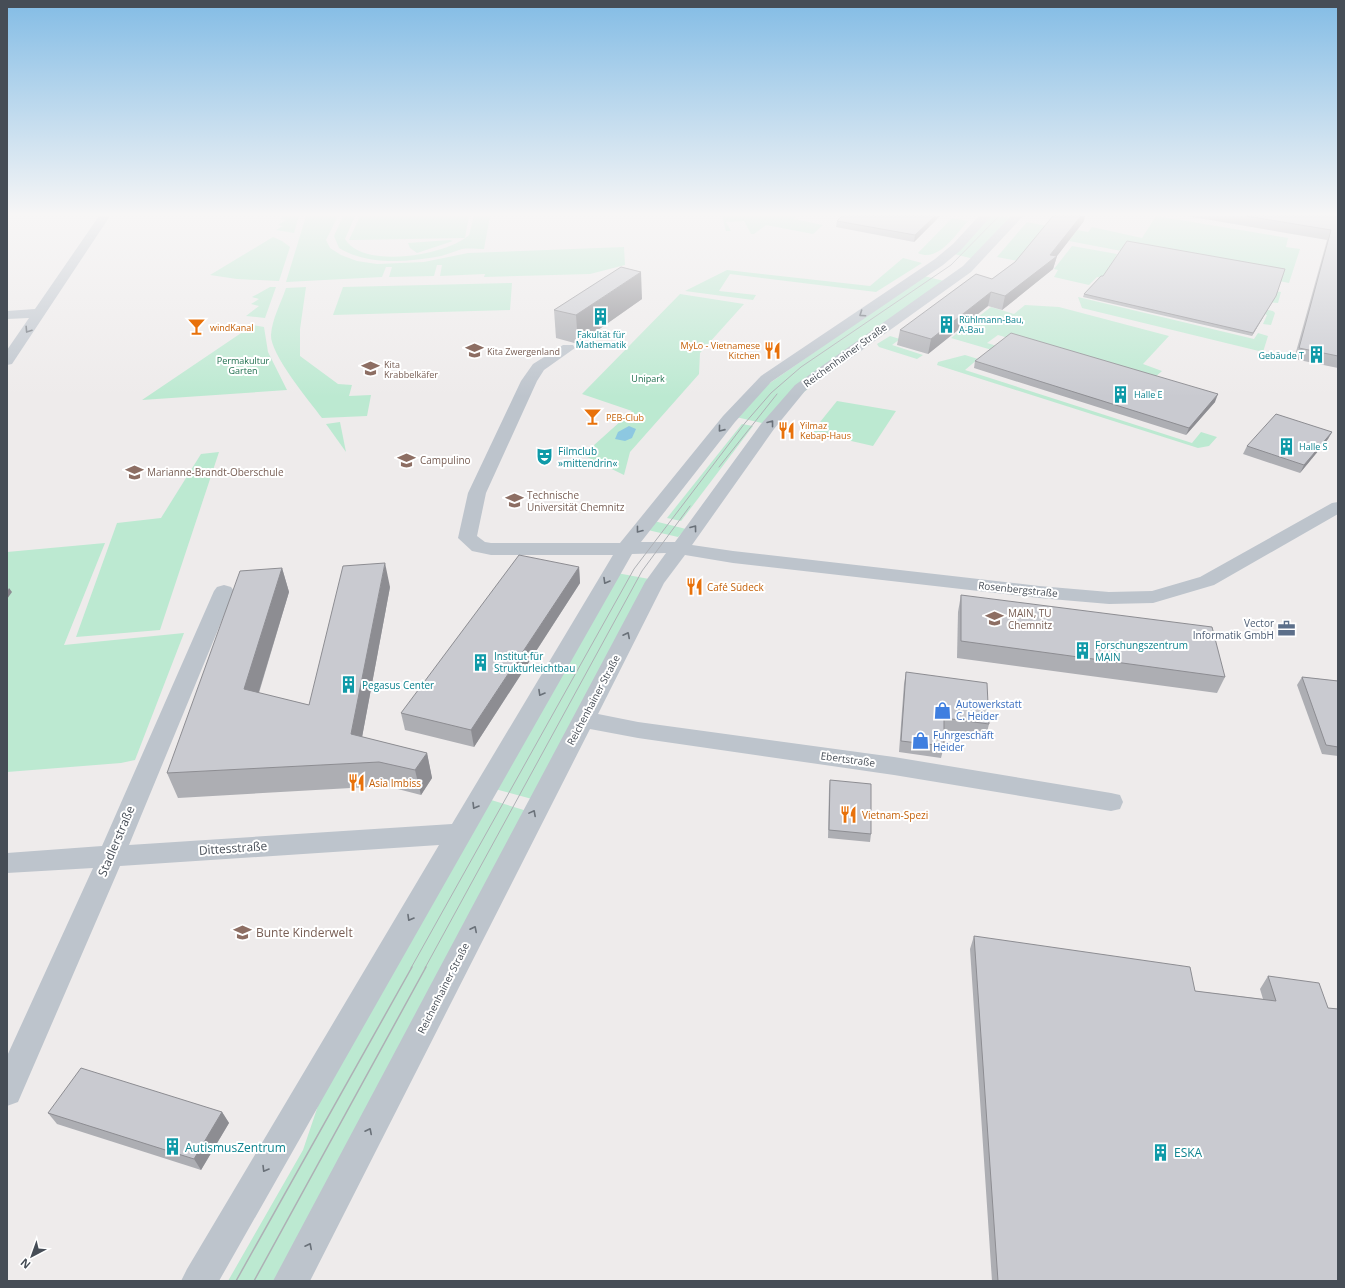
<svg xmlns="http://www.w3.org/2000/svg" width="1345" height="1288" viewBox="0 0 1345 1288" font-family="'Open Sans',sans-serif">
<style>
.green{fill:#bce9d1}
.water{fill:#8dc8e1}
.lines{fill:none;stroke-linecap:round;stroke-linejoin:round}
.minor{fill:#bdc4cc;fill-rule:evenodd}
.tram-far1{stroke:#aeb0b5;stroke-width:1}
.tram{stroke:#aeb0b5;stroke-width:1.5}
.wall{fill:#adaeb3}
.shaded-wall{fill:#8d8d92}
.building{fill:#c9cad0;stroke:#8d8d92}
.oneway{stroke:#6a7179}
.labels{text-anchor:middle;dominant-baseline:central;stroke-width:4;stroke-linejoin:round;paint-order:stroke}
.far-culture-label{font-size:9px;fill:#0d838f;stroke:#fff;text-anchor:start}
.far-food-label{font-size:9px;fill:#c56008;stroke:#fff;text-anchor:start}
.far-education-label{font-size:9px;fill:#785e54;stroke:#fff;text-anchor:start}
.far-park-label{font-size:9px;fill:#1f6f4e;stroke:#fff}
.street-label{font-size:10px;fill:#464d56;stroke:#fff}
.culture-label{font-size:10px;fill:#0d838f;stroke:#fff;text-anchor:start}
.education-label{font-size:10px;fill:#785e54;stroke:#fff;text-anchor:start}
.food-label{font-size:10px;fill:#c56008;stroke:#fff;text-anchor:start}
.service-label{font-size:10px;fill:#4e5e75;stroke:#fff;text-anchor:end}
.shop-label{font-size:10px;fill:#366cbe;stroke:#fff;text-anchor:start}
.near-street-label{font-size:12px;fill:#464d56;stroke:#fff}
.near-education-label{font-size:12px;fill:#785e54;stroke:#fff;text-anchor:start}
.near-culture-label{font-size:12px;fill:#0d838f;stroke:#fff;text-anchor:start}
</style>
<rect width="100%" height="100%" fill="#eeebeb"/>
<g class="green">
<path d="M285 216H299L294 233 276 230 283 226 278 225 286 220 280 219Z"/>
<path d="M306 216H338L326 240 330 248 341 255 357 261 377 264 424 262 468 253 624 247 625 265 590 274 484 277 485 274 440 276 442 265H437L434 276 389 277 392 267H386L382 277 286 282Z"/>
<path d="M343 216H355L345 239C363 270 448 255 469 235L474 216H490L484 249C477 249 469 248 462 249 455 251 449 254 441 256 408 262 369 266 339 248L334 236Z"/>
<path d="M360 216H469L465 238 349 240Z"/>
<path d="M722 216H798L794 219 823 225 813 234 766 225 754 234H751L744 221 726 222 731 231H726Z"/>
<path d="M991 216 1012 218 974 259 954 254Z"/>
<path d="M1156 216 1288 238 1286 247 1300 249 1289 283 1069 241 1077 230 1088 232 1092 227 1142 238Z"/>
<path d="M952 218 968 221C956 234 938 263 918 253Z"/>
<path d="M1027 222 1052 227 1023 262 997 257Z"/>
<path d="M273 237 282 241 290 247 279 281 237 279 210 275Z"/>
<path d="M450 240 453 241 417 253 410 248 408 243Z"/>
<path d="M1072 246 1117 254 1113 262 1281 292 1278 303 1204 297 1273 311 1275 313 1271 325 1263 324 1267 315 1097 277 1089 285 1054 277 1058 270 1054 269Z"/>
<path d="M903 258 922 263 876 292 730 274 719 291 756 295 753 300 685 291 727 270 870 286Z"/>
<path d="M924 276 944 281 893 317 766 424 736 417 767 385Z"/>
<path d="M512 283 510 310 333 315 343 287Z"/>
<path d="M270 287H276L265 318 246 316 259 306 251 304 259 299 252 297Z"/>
<path d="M306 287 300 329V356L338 384 352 385 349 396 371 395 367 416 322 418C310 402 270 354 271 335 272 319 281 303 286 288Z"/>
<path d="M680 294 744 304 700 353 699 374 630 452 624 475 583 455 632 411 582 394Z"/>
<path d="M1078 297 1254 339 1258 333 1268 336 1263 352 1082 308Z"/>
<path d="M1025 305 1059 307 1169 336 1143 364 1162 371 1153 379 998 335 987 343 997 346 992 350 951 338 991 307 1014 314Z"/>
<path d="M253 325 264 327 268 352 287 390 142 400Z"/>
<path d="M890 336 900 339 892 345 923 355 917 359 879 347 877 344Z"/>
<path d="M965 355 978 359 965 370 1192 443 1201 432 1217 437 1209 446 1198 448 937 365 938 362Z"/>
<path d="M837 401 896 411 873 446 812 432Z"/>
<path d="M340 422 346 452 326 424Z"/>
<path d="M742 424 753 426 681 521 667 518Z"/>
<path d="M219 452 160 630 76 637 117 523 161 518 201 454Z"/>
<path d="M654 521 686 529 678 537 652 531 649 530Z"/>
<path d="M105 543 64 645 184 633 135 760 121 763 7 772V552Z"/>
<path d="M617 573 649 579 532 799 495 789Z"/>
<path d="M488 799 527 811 279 1281H228L303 1150 325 1085Z"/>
</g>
<path class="water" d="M629 426 636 429 632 438 625 441 615 439 618 432Z"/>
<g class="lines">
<g class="minor">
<path d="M99 216H110L12 364 7 365V350L29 318 7 319V311L35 309Z"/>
<path d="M979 216H991L961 250 943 265 771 382 735 422 641 542H675L761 424 795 385 963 266 1011 216H1023L971 272 805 391 774 429 692 545 733 551 1039 586 1109 592 1152 591 1200 577 1332 503 1338 502V514L1214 585 1153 603 1109 604 1039 598 733 563 685 555 664 583 598 714 638 722 894 757 1111 793 1120 795 1123 802 1120 809 1111 811 894 775 638 738 590 729 310 1281H273L645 582 666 553 632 554 219 1281H181L187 1269 439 845 120 866 18 1102 7 1106V1056L93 868 7 873V853L102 846 214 591 217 587 224 585 231 587 234 591 129 845 452 824 613 555H491L472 551 458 538 468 493 521 381 533 364 563 345H573L575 348 544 370 537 381 486 493 477 536 485 542 491 543H620L723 416 761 376 935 259 953 244Z"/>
</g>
<g class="tram-far1">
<path d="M719 467 777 394"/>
<path d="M411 968 634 569 745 423 771 393 801 367 951 265 999 216"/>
<path d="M425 968 642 571 690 506"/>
</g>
<g class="tram">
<path d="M236 1281 412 967"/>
<path d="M254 1281 426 967"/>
</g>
</g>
<g class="wall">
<path d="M842 216H940L914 242 836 227 837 221Z"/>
<path d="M1053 216H1085L1084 221 1057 256 1053 269 1002 310 988 306 928 354 897 345 900 330 992 279 1015 262Z"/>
<path d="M1187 216H1338V368L1294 359 1327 240Z"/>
<path d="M1084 294 1274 299 1252 336 1083 297Z"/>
<path d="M642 299 578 344 556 338 554 310Z"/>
<path d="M975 361 1215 402 1186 435 974 368Z"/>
<path d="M1332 432 1328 439 1300 473 1243 454 1247 446Z"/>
<path d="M579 567 580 583 474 747 405 730 401 713Z"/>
<path d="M282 568 289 592 259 693 309 705 390 587 362 737 427 753 432 778 421 795 386 786 178 798 167 773Z"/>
<path d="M961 595 1225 677 1217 693 957 658 958 612Z"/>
<path d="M906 672 989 724 986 736 944 730V746L941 758 899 752 904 684Z"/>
<path d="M1302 677 1338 681V756L1322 754 1297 685Z"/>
<path d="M830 780 871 834 870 842 828 838 829 789Z"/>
<path d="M974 936 1195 991 1263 999 1260 989 1268 976 1328 1008 1338 1281H992L970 949Z"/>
<path d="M222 1112 229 1123 201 1170 57 1124 48 1113Z"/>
</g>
<g class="shaded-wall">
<path d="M935 216H940L914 242 915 235Z"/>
<path d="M1081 216H1085L1084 221 1057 256 1053 269 1002 310 1005 296 1050 255Z"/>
<path d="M641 272 642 299 578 344 576 315Z"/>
<path d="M991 292 988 306 928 354 931 339Z"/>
<path d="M1276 296 1274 299 1252 336 1253 333Z"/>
<path d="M1218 394 1215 402 1186 435 1189 428Z"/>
<path d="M1332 432 1328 439 1300 473 1304 465Z"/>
<path d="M385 563 390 587 358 759 351 734Z"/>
<path d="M579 567 580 583 474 747 471 730Z"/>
<path d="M282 568 289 592 252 714 244 689Z"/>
<path d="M9 588 12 592 7 599V592Z"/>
<path d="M427 753 432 778 421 795 415 770Z"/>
<path d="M222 1112 229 1123 201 1170 194 1159Z"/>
</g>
<g class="building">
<path d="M842 216H935L915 235 837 221Z"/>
<path d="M1053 216H1081L1050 255 1057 256 1005 296 991 292 931 339 900 330 976 274 992 279 1015 262Z"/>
<path d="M1246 216H1338V356L1299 348 1331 230Z"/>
<path d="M1127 241 1285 269 1276 296 1253 333 1084 294 1101 276H1103Z"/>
<path d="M621 267 641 272 576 315 554 310Z"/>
<path d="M1011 333 1218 394 1189 428 975 361Z"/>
<path d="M1276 414 1332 432 1304 465 1247 446Z"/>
<path d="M519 555 579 567 471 730 401 713Z"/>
<path d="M385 563 351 734 427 753 415 770 379 762 167 773 240 571 282 568 244 689 309 705 343 566Z"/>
<path d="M961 595 1212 627 1225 677 961 641Z"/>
<path d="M906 672 987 683 989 724 944 718V746L901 741Z"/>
<path d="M1302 677 1338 681V747L1326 745Z"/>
<path d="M830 780 871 784V834L829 830Z"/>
<path d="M974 936 1190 967 1195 991 1276 1001 1268 976 1319 983 1328 1008 1338 1009V1281H998Z"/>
<path d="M81 1068 222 1112 194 1159 48 1113Z"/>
</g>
<defs><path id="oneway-chevron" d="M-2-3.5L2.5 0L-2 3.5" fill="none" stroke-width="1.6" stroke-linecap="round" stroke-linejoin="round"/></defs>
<g class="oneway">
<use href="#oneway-chevron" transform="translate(862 314) rotate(146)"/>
<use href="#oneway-chevron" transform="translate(28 330) rotate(123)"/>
<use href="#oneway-chevron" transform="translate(771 423) rotate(-52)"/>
<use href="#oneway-chevron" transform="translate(721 429) rotate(129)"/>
<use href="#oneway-chevron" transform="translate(694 528) rotate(-53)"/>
<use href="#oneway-chevron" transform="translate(639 530) rotate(128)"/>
<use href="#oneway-chevron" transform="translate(606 581) rotate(120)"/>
<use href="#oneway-chevron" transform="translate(627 635) rotate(-63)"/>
<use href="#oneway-chevron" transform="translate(541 693) rotate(120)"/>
<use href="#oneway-chevron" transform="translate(475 806) rotate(121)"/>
<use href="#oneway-chevron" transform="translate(533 813) rotate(-62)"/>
<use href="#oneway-chevron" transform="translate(410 918) rotate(120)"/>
<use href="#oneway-chevron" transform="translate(474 929) rotate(-63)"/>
<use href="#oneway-chevron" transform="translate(369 1131) rotate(-63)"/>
<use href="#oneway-chevron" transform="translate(265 1169) rotate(121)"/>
<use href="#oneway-chevron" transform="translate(309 1246) rotate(-63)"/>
</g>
<linearGradient id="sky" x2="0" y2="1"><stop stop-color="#83bce5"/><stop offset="0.54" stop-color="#f7f6f6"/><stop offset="1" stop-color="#f7f6f6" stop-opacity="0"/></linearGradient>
<rect width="1345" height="397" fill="url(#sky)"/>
<defs>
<symbol id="building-bare" viewBox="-9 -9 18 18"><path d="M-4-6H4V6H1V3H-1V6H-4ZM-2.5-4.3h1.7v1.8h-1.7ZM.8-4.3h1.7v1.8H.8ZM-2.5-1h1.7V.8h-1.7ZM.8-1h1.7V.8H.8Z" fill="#0f9aa8" stroke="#fff" stroke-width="2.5" paint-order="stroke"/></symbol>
<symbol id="bar-bare" viewBox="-9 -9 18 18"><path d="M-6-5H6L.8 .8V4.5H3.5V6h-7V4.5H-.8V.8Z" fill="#e8710a" stroke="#fff" stroke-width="2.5" paint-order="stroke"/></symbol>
<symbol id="restaurant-bare" viewBox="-9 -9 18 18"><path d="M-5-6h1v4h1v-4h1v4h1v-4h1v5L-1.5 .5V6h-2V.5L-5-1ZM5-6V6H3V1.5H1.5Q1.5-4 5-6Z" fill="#e8710a" stroke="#fff" stroke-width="2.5" paint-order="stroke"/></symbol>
<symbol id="school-bare" viewBox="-9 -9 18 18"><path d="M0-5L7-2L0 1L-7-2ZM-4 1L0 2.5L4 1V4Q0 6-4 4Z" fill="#8d6e63" stroke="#fff" stroke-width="2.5" paint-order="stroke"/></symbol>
<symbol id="theatre-bare" viewBox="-9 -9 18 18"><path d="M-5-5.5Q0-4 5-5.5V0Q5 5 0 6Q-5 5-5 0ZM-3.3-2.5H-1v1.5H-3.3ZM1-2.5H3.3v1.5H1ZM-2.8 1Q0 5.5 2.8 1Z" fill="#0f9aa8" stroke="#fff" stroke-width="2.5" paint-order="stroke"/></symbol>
<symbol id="university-bare" viewBox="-9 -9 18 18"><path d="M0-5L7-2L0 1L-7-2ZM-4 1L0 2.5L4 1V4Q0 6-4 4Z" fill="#8d6e63" stroke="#fff" stroke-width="2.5" paint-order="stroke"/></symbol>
<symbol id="office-bare" viewBox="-9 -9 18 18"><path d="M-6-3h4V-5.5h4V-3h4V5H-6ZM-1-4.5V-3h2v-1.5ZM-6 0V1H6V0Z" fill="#5c6f8a" stroke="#fff" stroke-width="2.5" paint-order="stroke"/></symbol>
<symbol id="shop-bare" viewBox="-9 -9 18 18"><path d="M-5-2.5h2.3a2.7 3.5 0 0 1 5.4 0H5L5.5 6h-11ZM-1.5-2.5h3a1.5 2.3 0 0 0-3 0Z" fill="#3f7fe0" stroke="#fff" stroke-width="2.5" paint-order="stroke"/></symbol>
</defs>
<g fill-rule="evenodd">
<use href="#building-bare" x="588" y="304" width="25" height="25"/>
<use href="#building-bare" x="934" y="312" width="25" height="25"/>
<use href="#bar-bare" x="184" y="314" width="25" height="25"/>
<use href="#restaurant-bare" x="760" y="338" width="25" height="25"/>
<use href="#school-bare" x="462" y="338" width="25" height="25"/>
<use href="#building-bare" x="1304" y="342" width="25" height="25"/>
<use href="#school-bare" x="358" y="356" width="25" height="25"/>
<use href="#building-bare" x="1108" y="382" width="25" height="25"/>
<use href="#bar-bare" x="580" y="404" width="25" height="25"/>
<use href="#restaurant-bare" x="774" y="418" width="25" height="25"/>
<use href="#building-bare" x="1274" y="434" width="25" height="25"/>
<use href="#theatre-bare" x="532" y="444" width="25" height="25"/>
<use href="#school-bare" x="394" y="448" width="25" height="25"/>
<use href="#school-bare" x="122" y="460" width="25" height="25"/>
<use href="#university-bare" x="502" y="488" width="25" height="25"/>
<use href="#restaurant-bare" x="682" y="574" width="25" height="25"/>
<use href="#university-bare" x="982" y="606" width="25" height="25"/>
<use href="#office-bare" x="1274" y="616" width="25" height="25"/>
<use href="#building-bare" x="1070" y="638" width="25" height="25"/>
<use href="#building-bare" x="468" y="650" width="25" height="25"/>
<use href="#building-bare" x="336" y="672" width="25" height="25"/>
<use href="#shop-bare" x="930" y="698" width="25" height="25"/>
<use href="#shop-bare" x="908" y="728" width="25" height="25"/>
<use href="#restaurant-bare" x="344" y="770" width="25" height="25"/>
<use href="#restaurant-bare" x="836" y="802" width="25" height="25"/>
<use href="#school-bare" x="230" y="920" width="25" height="25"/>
<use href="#building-bare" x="160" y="1134" width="25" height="25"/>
<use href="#building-bare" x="1148" y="1140" width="25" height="25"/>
</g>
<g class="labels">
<g class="far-culture-label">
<text x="959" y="319">Rühlmann-Bau,<tspan x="959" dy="10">A-Bau</tspan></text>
<text x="601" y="334" text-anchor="middle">Fakultät für<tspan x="601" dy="10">Mathematik</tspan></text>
<text x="1304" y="355" text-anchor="end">Gebäude T</text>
<text x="1134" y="394">Halle E</text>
<text x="1299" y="446">Halle S</text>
</g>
<g class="far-food-label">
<text x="210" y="327">windKanal</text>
<text x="760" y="345" text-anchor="end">MyLo - Vietnamese<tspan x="760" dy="10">Kitchen</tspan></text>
<text x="606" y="417">PEB-Club</text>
<text x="800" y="425">Yilmaz<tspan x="800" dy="10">Kebap-Haus</tspan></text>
</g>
<g class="far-education-label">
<text x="487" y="351">Kita Zwergenland</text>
<text x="384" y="364">Kita<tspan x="384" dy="10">Krabbelkäfer</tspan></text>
</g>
<g class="far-park-label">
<text x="243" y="360">Permakultur<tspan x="243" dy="10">Garten</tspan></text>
<text x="648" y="378">Unipark</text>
</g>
<g class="street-label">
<text transform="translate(845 355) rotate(-36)">Reichenhainer Straße</text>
<text transform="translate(1018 589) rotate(6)">Rosenbergstraße</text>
<text transform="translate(593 700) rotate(-62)">Reichenhainer Straße</text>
<text transform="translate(848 759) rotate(8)">Ebertstraße</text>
<text transform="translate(443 988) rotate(-63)">Reichenhainer Straße</text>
</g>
<g class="culture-label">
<text x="558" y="451">Filmclub<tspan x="558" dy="12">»mittendrin«</tspan></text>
<text x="1095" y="645">Forschungszentrum<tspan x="1095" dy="12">MAIN</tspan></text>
<text x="494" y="656">Institut für<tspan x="494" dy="12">Strukturleichtbau</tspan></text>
<text x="362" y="685">Pegasus Center</text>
</g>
<g class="education-label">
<text x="420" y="460">Campulino</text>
<text x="147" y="472">Marianne-Brandt-Oberschule</text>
<text x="527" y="495">Technische<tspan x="527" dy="12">Universität Chemnitz</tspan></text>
<text x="1008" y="613">MAIN, TU<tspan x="1008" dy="12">Chemnitz</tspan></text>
</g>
<g class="food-label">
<text x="707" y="587">Café Südeck</text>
<text x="369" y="783">Asia Imbiss</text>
<text x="862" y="815">Vietnam-Spezi</text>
</g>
<g class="service-label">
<text x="1274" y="623">Vector<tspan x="1274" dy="12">Informatik GmbH</tspan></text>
</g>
<g class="shop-label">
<text x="956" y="704">Autowerkstatt<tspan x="956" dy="12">C. Heider</tspan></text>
<text x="933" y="735">Fuhrgeschäft<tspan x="933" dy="12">Heider</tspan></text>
</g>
<g class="near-street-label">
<text transform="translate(116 841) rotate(-67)">Stadlerstraße</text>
<text transform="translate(233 848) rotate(-4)">Dittesstraße</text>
</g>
<g class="near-education-label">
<text x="256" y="932">Bunte Kinderwelt</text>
</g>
<g class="near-culture-label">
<text x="185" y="1147">AutismusZentrum</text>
<text x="1174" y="1152">ESKA</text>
</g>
</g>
<rect width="1345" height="1288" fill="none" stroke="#464d56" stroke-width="16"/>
<g transform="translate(32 1256) rotate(221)" stroke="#ffffff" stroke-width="3" paint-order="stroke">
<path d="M0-3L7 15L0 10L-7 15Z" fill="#464d56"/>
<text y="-6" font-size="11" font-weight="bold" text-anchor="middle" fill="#464d56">N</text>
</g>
</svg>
